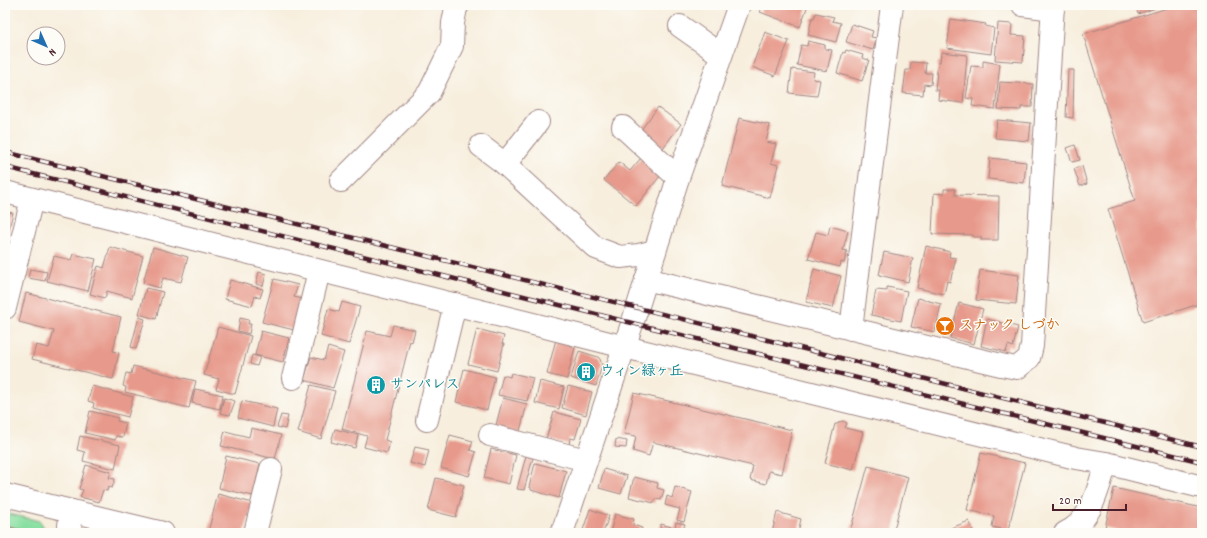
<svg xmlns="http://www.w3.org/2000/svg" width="1207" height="538" viewBox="0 0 1207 538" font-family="Dekko,'Klee One',sans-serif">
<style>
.green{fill:#89dfa1;stroke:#6a7f66}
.building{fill:#e79a8b}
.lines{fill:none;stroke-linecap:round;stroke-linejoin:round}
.minor-casing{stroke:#a08684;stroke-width:24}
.minor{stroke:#fff;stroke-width:22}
.rail-casing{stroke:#4a1f2b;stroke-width:4.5}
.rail{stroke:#fdfcf7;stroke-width:3;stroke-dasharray:9;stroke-linecap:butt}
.labels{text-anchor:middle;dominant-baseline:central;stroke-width:3;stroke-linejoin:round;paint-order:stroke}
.food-label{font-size:14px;font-weight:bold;fill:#c56008;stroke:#fdfcf7;text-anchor:start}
.culture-label{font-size:14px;font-weight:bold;fill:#0d838f;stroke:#fdfcf7;text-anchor:start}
</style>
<rect width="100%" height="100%" fill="#fdfcf7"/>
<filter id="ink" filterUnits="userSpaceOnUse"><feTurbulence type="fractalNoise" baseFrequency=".025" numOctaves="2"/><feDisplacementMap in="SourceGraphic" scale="8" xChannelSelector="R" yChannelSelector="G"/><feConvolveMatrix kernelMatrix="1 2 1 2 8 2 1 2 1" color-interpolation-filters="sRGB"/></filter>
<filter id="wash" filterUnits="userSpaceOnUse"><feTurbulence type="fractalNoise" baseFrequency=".012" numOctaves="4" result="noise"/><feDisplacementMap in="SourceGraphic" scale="16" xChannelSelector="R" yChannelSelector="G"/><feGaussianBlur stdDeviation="0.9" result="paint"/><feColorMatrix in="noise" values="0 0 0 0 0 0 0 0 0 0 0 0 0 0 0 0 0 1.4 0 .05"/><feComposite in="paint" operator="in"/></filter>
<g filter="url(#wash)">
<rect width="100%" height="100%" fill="#f7eedd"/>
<path class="green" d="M5 513 40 521 47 533H34L5 526Z"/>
<g id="blocks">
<g class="building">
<path d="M763 5H808L800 27 760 12Z"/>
<path d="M1135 5H1155L1156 8 1138 14Z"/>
<path d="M1177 5H1202V303L1143 322 1108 209 1135 201 1083 34Z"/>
<path d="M816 13 834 17 832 21 841 23 836 42 808 35 812 18H814Z"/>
<path d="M951 19 986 24 985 26 994 28 991 54 947 48Z"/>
<path d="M998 23 1012 24 1011 35 1025 36 1023 62 995 60Z"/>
<path d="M852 24 873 31 871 37 877 38 873 50 846 42Z"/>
<path d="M765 32 789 41 775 76 752 67Z"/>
<path d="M808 41 825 45V49L832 50 827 71 797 65 801 45 807 46Z"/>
<path d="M846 50 863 55 862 58 869 60 862 81 837 73 843 52 845 53Z"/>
<path d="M941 52 967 55 963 103 938 100 939 90H935L938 62H940Z"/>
<path d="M983 61 1000 64 995 109 972 106 973 99 966 98 971 66 983 67Z"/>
<path d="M911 62 926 63 925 73H932L931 85 924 84 923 95 903 93 906 70H910Z"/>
<path d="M792 69 814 72 813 79 820 80 817 96 789 93Z"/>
<path d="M1068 70H1074L1073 118 1066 117Z"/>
<path d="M1000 82 1033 84 1032 107H1021V110L998 109Z"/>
<path d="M658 107 681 124 663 148 640 131Z"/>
<path d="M739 118 770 125 766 142 776 144 771 163 778 165 770 198 722 186Z"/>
<path d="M997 120 1031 123 1029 141 995 138Z"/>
<path d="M1075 145 1080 160 1072 162 1067 148Z"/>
<path d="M641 158 661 175 636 206 604 180 619 162 630 171Z"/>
<path d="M990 158 1026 162 1024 183 988 179Z"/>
<path d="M1082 166 1087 184 1080 186 1074 169Z"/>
<path d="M944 189H955V195L999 196 998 240H981V237H973V235L932 234 934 193 944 194Z"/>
<path d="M5 212 13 213 6 240H5Z"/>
<path d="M830 226 848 231 843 250 847 251 844 263 841 262 840 267 808 259 816 232 828 235Z"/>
<path d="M926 246 950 252 949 257 956 258 950 282 947 281 944 294 917 288Z"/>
<path d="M110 247 143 256 132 298 107 291 105 298 90 294 98 266 104 268Z"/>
<path d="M153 247 188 257 181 282 163 278 160 288 143 283Z"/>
<path d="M884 252 913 258 908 282 879 275Z"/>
<path d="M73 254 96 259 88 291 47 281 54 256 71 260Z"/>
<path d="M30 269 47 272 45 281 28 278Z"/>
<path d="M814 269 841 276 833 308 806 302Z"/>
<path d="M980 270 1019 275 1016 304 976 300Z"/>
<path d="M259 272 266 274 263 286 256 284Z"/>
<path d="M274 279 298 285 294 297 303 299 294 330 262 322Z"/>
<path d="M230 280 263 289 260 298 255 296 252 306 225 299Z"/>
<path d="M887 287 907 291 901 321 871 315 876 290 887 291Z"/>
<path d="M146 288 163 292 156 319 139 314Z"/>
<path d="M26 293 121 317 113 351 119 353 113 379 32 359 36 345 49 348 54 331 19 322Z"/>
<path d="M918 298 941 304 935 332 911 327Z"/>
<path d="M342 302 360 307 349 344 321 336 328 309 339 312Z"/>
<path d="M959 303 983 309 974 344 950 338Z"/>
<path d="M139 317 145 319 136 349 131 347Z"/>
<path d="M240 318 249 320 248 324H251L249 334 238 331Z"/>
<path d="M987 319 1018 327 1013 347 1008 345 1006 352 981 346Z"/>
<path d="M393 325 415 330 412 342 410 341 385 440 390 442 387 453 364 447 367 436 342 429 367 331 390 336Z"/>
<path d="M218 327 251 336 235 394 216 389 219 379 204 375Z"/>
<path d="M477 329 504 336 502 344H504L497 371 468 364Z"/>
<path d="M261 331 289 338 283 362 255 355Z"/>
<path d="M556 339 570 343 569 345 575 347 567 379 547 374Z"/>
<path d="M328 347 344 352 333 388 304 380 311 357 324 360Z"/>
<path d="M579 351 598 357 600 359 602 365 596 386 571 378Z"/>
<path d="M252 355 260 357 257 366 250 364Z"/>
<path d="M133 366 196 381 189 408 125 392 126 387 123 386 126 373 131 374Z"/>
<path d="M464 369 495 377 487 410 456 402Z"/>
<path d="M511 373 533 378 527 401 498 395 503 375 510 377Z"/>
<path d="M540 381 564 387 559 409 535 403Z"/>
<path d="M311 385 335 391 321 439 298 432Z"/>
<path d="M92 386 133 397 128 417 93 408 94 403 88 401Z"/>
<path d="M568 386 592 392 586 415 562 408Z"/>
<path d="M195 389 223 395 220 409 192 403Z"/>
<path d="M634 393 792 430 782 474 769 471 766 484 750 480 753 466 653 442 649 456 633 451 636 436 624 434Z"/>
<path d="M224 398 235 401 230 415 220 413Z"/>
<path d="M503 398 527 404 519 435 495 429Z"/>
<path d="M242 401 277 409 273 427 238 418Z"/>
<path d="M90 411 118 418 117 421 126 423 123 437 116 436 115 440 85 433Z"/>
<path d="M554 412 581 419 575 439 570 438 569 445 546 439Z"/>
<path d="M281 415 288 416 285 429 277 427Z"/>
<path d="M843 421 847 423 845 428 863 432 853 470 825 463 835 424H838L839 422Z"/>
<path d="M251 428 281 435 275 459 221 446 225 431 249 437Z"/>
<path d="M335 429 358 435 355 448 331 442Z"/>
<path d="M450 435 473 441 470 450 476 452 469 476 441 468Z"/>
<path d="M80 436 120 445 115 469 83 461 85 452 77 450Z"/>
<path d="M616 439 627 441 626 448 615 447Z"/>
<path d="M415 447 429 450 425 467 410 463Z"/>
<path d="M491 449 516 455 509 484 484 478Z"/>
<path d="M981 453 1025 463 1008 530 992 527 994 516 967 510Z"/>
<path d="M226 456 260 464 253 496 219 488Z"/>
<path d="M526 456 533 458 524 490 517 489Z"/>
<path d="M535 463 566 471 559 498 531 490V487H529Z"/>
<path d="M86 465 111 472 109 478 115 479 112 488 108 487 107 491 103 490 99 502 80 497 83 490 79 489Z"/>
<path d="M868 466 908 477 893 533 850 532Z"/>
<path d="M604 469 627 476 621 494 599 488Z"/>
<path d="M634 477 658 483 657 488 664 490 661 500 656 499 654 503 629 497Z"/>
<path d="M436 478 464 485 456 517 428 510Z"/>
<path d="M675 487 692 492 684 522 677 520 680 509 665 505 667 496 672 498Z"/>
<path d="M1114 488 1202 508V533H1125L1105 528Z"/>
<path d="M218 494 253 503 244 533H214L208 532Z"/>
<path d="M590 509 609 516 603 533H582Z"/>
<path d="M777 512 801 519 798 533H772Z"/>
<path d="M615 514 634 519 633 525 642 528 641 533H610Z"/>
<path d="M969 521 974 533H953L951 528Z"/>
<path d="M676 522 685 524 682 533H659L661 524 675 528Z"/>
<path d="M5 526 32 532V533H5Z"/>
</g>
</g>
</g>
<g filter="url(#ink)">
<use href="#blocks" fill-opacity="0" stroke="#a08684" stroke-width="1"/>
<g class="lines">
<defs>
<g id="minor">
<path d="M1023 5 1053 9"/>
<path d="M680 26 721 55"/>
<path d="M623 127 678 178"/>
<path d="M481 146 505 164 596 248 620 257 639 255 655 251"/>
<path d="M505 164 538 122"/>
<path d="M341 181 429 93 452 46 453 23 456 8 458 5"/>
<path d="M5 192 625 347 1076 458 1106 463 1202 487"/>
<path d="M646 279 1001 365 1017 368 1029 358 1032 346 1053 5"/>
<path d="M5 308 32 199"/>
<path d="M851 329 892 5"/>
<path d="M293 378 319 271"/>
<path d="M427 420 455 304"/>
<path d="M490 435 586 460"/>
<path d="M5 495 163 533"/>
<path d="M72 533 69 525 72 511"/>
<path d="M255 533 271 469"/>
<path d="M562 533 637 309 678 178 739 5"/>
<path d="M1065 533C1092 521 1098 489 1106 463"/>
</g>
</defs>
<use href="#minor" class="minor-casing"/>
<use href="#minor" class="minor"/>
<defs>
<g id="rail">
<path d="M5 152 1202 447"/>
<path d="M5 167 632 323 1202 462"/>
</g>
</defs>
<use href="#rail" class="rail-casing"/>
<use href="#rail" class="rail"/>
</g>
</g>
<defs>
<symbol id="bar-disc" viewBox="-11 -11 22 22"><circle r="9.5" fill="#e8710a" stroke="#fdfcf7"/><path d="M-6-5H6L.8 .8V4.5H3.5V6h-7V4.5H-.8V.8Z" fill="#fff"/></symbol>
<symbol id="building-disc" viewBox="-11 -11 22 22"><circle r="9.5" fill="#0f9aa8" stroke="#fdfcf7"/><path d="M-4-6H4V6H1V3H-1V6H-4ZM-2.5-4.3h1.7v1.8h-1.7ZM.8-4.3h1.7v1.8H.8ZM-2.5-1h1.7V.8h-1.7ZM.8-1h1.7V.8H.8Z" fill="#fff"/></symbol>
</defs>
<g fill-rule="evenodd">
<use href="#bar-disc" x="934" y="315" width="22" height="22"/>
<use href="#building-disc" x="575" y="361" width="22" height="22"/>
<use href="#building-disc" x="365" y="374" width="22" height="22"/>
</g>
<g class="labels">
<g class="food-label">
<text x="959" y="326">スナック しづか</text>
</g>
<g class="culture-label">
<text x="600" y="372">ウィン緑ヶ丘</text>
<text x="390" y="385">サンパレス</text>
</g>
</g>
<rect width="1207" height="538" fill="none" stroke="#fdfcf7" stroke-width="20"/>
<g transform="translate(46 46) rotate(135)"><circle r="19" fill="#fdfcf7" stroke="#b5a4a5"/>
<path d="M0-3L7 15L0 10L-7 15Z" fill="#1f6fb2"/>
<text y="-6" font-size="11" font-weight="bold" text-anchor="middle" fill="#4a1f2b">N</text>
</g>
<path d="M1053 504v6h73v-6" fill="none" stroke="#4a1f2b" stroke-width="2"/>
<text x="1059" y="504" font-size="12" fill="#4a1f2b" stroke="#fdfcf7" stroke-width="3" paint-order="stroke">20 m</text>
</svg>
